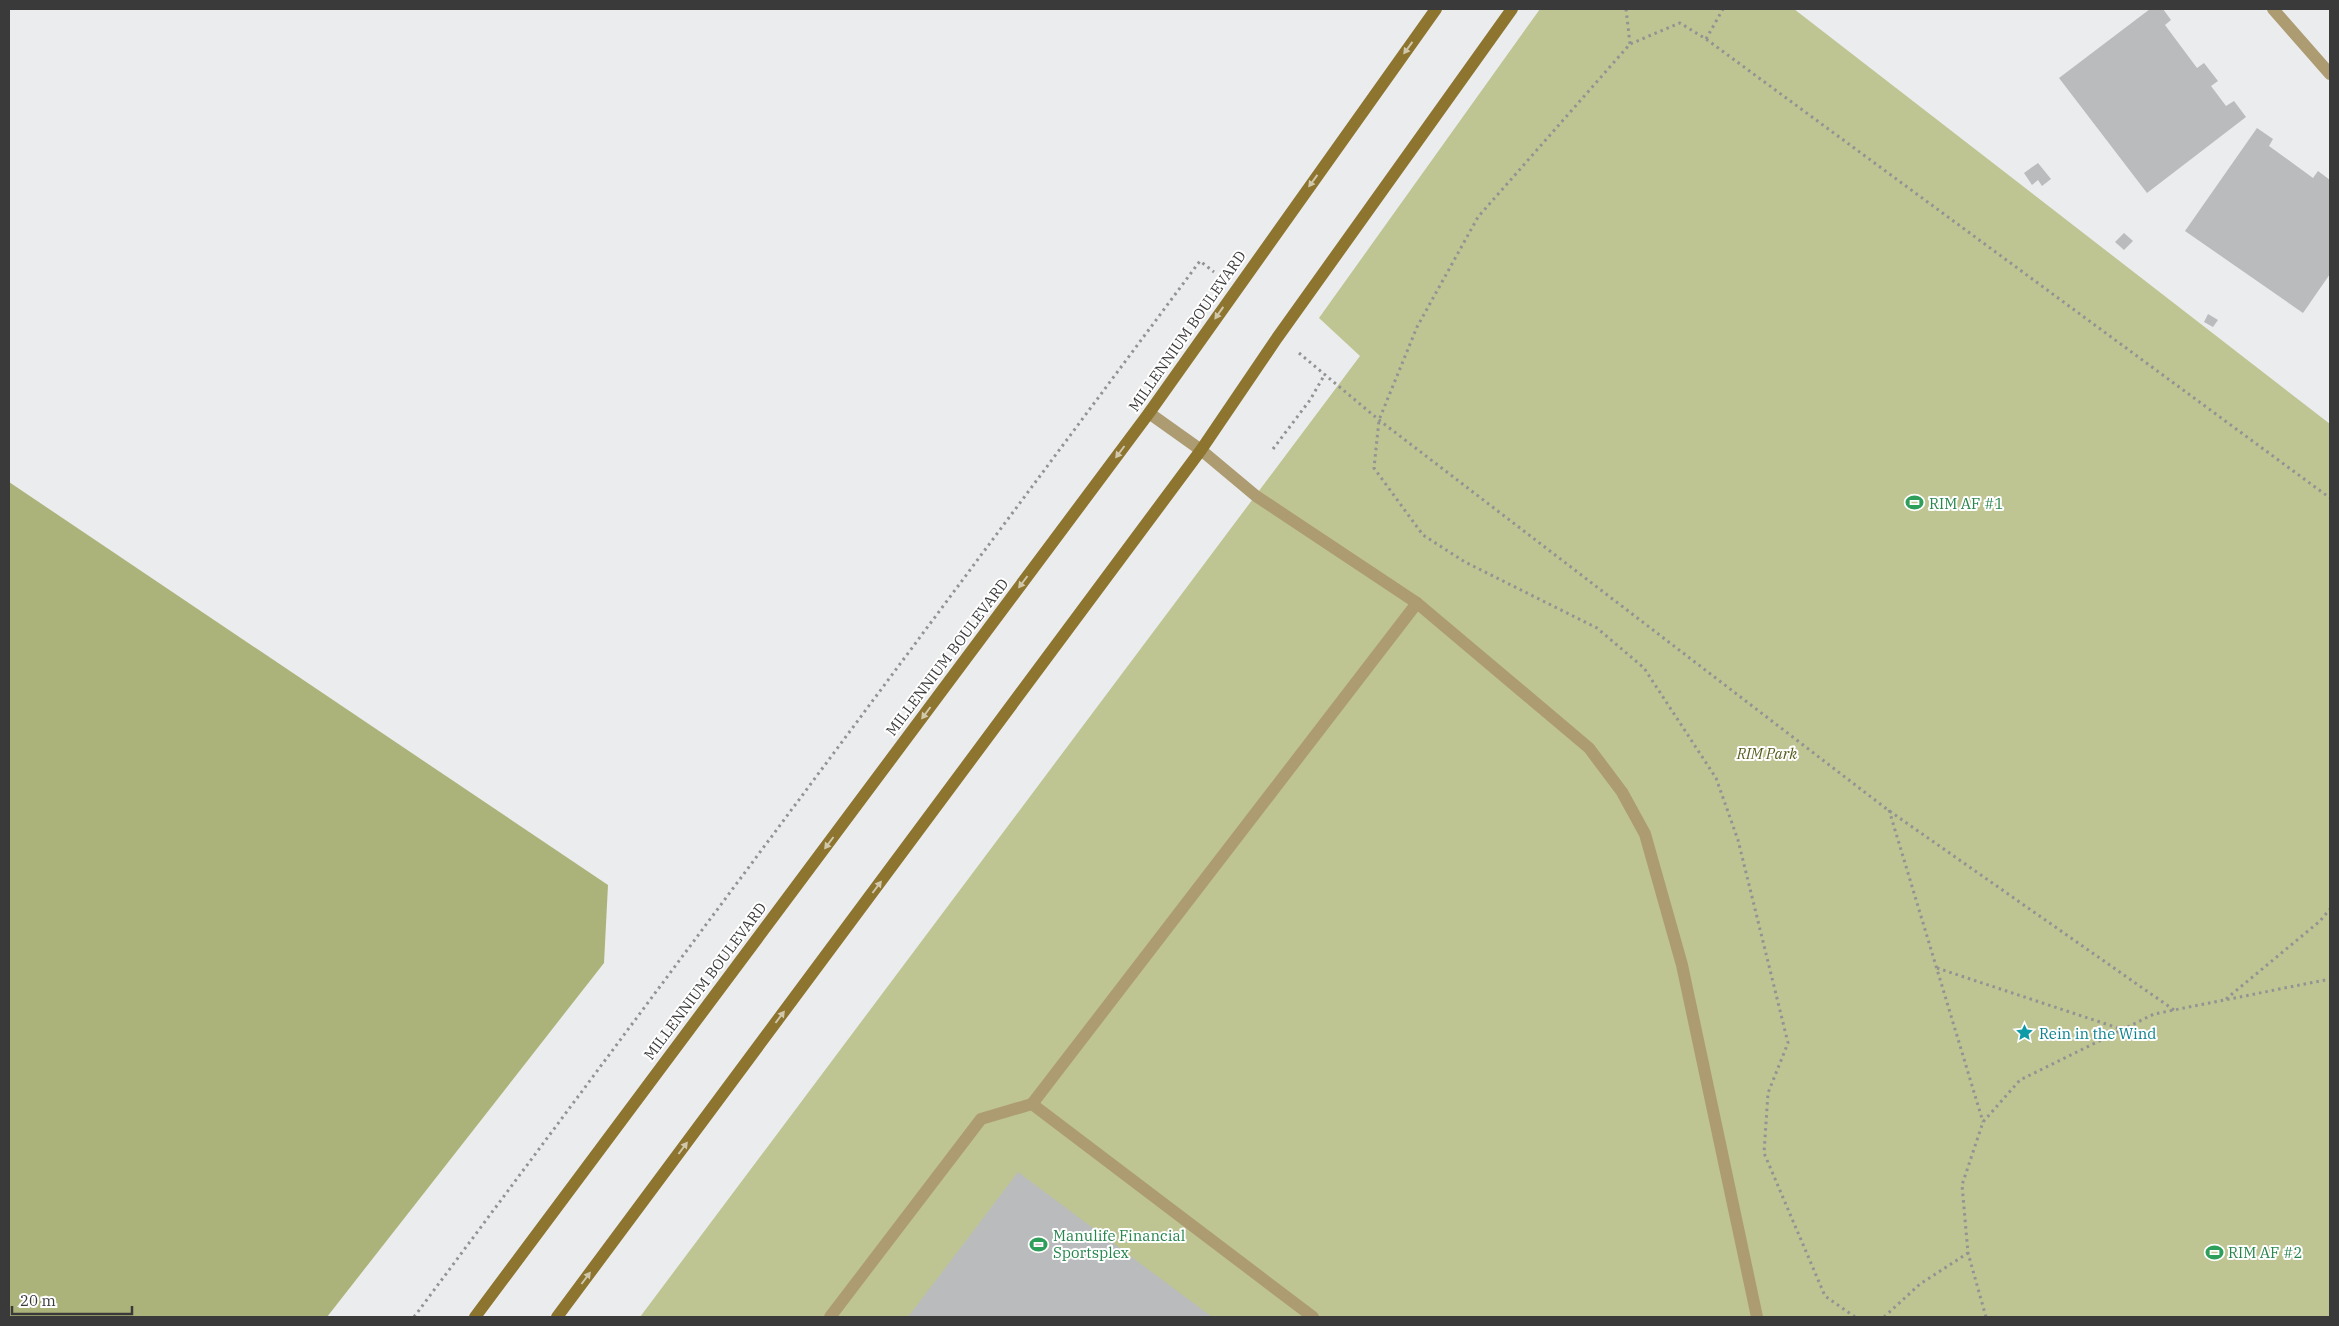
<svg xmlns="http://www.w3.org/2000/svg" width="2339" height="1326" viewBox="0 0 2339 1326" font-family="'IBM Plex Serif',serif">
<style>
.green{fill:#bec592}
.forest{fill:#acb37a}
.building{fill:#babbbc}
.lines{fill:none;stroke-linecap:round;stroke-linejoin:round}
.path{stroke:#929393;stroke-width:3;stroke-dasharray:2.5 4;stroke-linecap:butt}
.lane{stroke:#ad9c72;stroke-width:12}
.street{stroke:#ad9c72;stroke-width:12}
.secondary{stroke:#8d7530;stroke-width:12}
.oneway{fill:#d1c8ac}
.labels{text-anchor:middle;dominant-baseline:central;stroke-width:4;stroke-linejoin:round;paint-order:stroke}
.street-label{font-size:15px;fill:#3a3a3a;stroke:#fff}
.leisure-label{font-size:15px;fill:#27864d;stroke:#fff;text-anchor:start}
.park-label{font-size:15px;font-style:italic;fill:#575c1d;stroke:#fff}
.culture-label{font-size:15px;fill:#0d838f;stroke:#fff;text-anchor:start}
</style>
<rect width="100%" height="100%" fill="#ebeced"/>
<path class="green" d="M1540 9H1794L2330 424V1317H640L1360 356 1319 318Z"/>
<path class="forest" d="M9 482 608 885 604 963 327 1317H9Z"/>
<g class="building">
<path d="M2150 9H2163L2171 20 2165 25 2197 68 2204 63 2218 81 2211 86 2226 106 2234 101 2246 117 2147 193 2059 78Z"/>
<path d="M2257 128 2273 139 2269 146 2313 178 2318 171 2330 180V274L2303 313 2185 231Z"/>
<path d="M2038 163 2051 179 2042 186 2038 180 2032 185 2024 173Z"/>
<path d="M2124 233 2133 241 2124 250 2115 242Z"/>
<path d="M2208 314 2218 320 2213 327 2204 322Z"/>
<path d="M1018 1172 1212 1317H908Z"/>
</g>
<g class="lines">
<g class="path">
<path d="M1626 9 1630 44"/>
<path d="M1706 39 1723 9"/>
<path d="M1299 353 1379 420 1888 810 2174 1010"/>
<path d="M1273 449 1310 400 1325 374"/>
<path d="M1889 810 1983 1122"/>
<path d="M1937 968 2121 1029"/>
<path d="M2226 999 2320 921 2330 909"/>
<path d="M414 1317 1200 261 1214 272"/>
<path d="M1855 1317 1825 1296 1764 1153 1768 1093 1788 1043 1738 840 1716 778 1644 668 1597 628 1465 562 1423 535 1374 468 1379 420 1417 327 1478 217 1630 44 1680 23 1706 39 2330 498"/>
<path d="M1884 1317 1920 1284 1968 1253"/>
<path d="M1986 1317 1968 1253 1962 1185 1983 1122 2020 1080 2154 1014 2330 979"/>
</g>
<g class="lane">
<path d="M1032 1104 1417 603"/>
<path d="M830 1317 981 1119 1032 1104 1313 1317"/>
</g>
<g class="street">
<path d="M2273 9 2330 74"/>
<path d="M1149 413 1201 450 1256 496 1417 603 1589 748 1622 792 1645 834 1682 965 1757 1317"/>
</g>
<g class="secondary">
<path d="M475 1317 1149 413 1436 9"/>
<path d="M557 1317 1201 450 1277 338 1512 9"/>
</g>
</g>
<defs><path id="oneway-solid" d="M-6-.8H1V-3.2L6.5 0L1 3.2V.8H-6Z" transform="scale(1.25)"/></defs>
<g class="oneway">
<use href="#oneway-solid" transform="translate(1408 48) rotate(126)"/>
<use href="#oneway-solid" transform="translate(1313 181) rotate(126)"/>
<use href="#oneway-solid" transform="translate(1219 313) rotate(125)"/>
<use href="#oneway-solid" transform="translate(1120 452) rotate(127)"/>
<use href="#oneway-solid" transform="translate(1023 582) rotate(127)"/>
<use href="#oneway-solid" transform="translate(926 713) rotate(127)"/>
<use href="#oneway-solid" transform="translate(829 843) rotate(127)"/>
<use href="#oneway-solid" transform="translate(877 887) rotate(-53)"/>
<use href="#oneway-solid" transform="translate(780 1017) rotate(-53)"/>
<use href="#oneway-solid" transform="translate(683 1148) rotate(-53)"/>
<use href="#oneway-solid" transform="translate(586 1278) rotate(-53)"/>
</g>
<defs>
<symbol id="stadium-bare" viewBox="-9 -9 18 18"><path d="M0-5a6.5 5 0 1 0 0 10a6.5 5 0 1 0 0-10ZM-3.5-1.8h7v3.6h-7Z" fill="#2e9e5b" stroke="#fff" stroke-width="2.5" paint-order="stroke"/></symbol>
<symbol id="sight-bare" viewBox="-9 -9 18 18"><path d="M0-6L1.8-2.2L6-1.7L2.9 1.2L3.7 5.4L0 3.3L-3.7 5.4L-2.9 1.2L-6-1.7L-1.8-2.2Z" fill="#0f9aa8" stroke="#fff" stroke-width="2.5" paint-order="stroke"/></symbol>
</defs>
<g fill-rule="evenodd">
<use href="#stadium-bare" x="1902" y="490" width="25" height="25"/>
<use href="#sight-bare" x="2012" y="1020" width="25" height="25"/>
<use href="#stadium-bare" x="1026" y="1232" width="25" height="25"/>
<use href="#stadium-bare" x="2202" y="1240" width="25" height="25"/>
</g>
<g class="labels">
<g class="street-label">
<text transform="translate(1187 331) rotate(-55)">MILLENNIUM BOULEVARD</text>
<text transform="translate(947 657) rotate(-53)">MILLENNIUM BOULEVARD</text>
<text transform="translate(705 981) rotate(-53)">MILLENNIUM BOULEVARD</text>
</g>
<g class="leisure-label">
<text x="1929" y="503">RIM AF #1</text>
<text x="1053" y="1235">Manulife Financial<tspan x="1053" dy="17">Sportsplex</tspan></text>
<text x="2228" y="1252">RIM AF #2</text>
</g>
<g class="park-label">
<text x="1767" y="753">RIM Park</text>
</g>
<g class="culture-label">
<text x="2039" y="1033">Rein in the Wind</text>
</g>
</g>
<rect width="2339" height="1326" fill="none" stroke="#3a3a3a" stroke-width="20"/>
<path d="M12 1306v8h120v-8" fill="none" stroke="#3a3a3a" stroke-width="2.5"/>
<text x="20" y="1306" font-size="15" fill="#3a3a3a" stroke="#ffffff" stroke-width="4" paint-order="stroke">20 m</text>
</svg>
